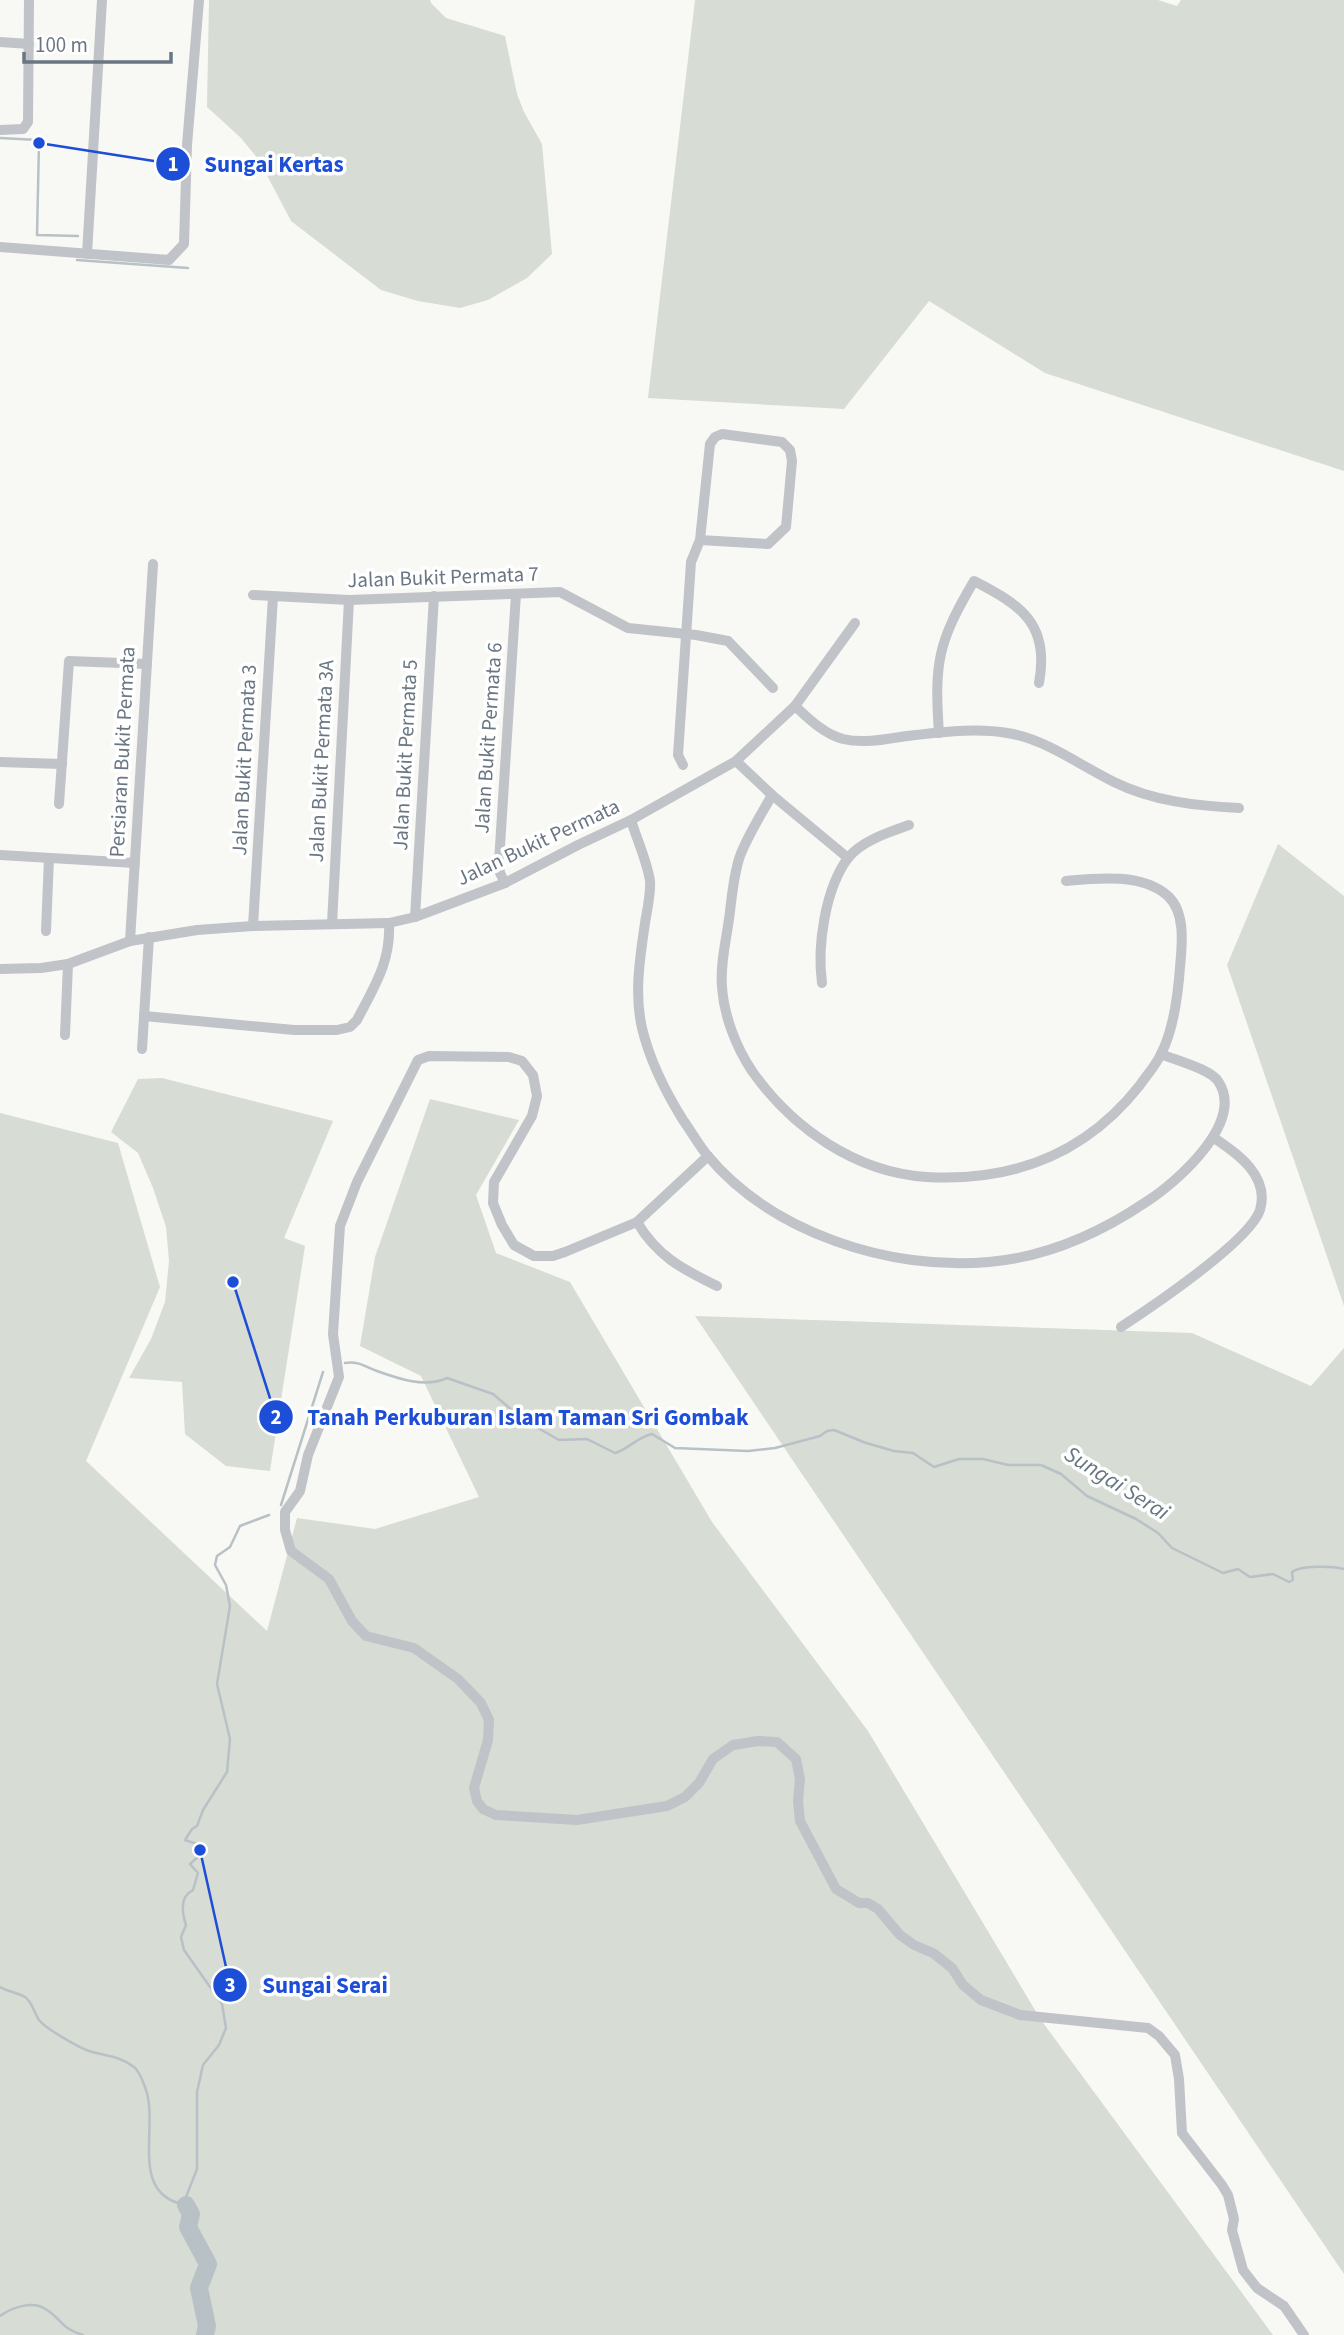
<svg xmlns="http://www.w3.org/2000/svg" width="1344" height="2335" viewBox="0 0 1344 2335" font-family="'Source Sans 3',sans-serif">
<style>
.green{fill:#d7dcd5}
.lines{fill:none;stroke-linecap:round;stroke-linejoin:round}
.stream{stroke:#b8c1c6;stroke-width:2.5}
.river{stroke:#b8c1c6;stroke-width:18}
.minor{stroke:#c0c3c7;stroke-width:10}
.labels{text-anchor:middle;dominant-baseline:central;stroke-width:7;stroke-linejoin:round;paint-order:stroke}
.street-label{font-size:21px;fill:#6a7783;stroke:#fff}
.water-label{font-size:23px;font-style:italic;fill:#66777f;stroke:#fff}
.leader{fill:none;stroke:#1d4ed8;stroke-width:2.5}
.callout-dot{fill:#1d4ed8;stroke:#fff;stroke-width:2.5}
.mark-label{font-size:21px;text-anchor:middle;font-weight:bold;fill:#fff}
.callout-label{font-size:23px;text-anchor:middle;font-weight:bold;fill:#1d4ed8;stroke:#fff;stroke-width:7;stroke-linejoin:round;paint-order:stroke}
</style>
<rect width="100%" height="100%" fill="#f8f8f5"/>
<g class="green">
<path d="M209 0H430L431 3 446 18 505 36 517 94 524 112 542 144 552 254 527 278 488 300 460 308 418 301 381 290 291 221 259 160 240 137 207 107Z"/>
<path d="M695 0H1158L1177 6 1181 0H1344V471L1045 373 929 301 844 409 648 398Z"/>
<path d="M1278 844 1344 896V1306L1227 965Z"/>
<path d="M162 1078 333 1121 284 1238 305 1246 270 1471 226 1466 185 1434 182 1382 129 1378 151 1339 165 1302 169 1261 166 1227 153 1188 138 1153 111 1132 138 1079Z"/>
<path d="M430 1099 519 1120 476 1195 496 1253 570 1282 712 1522 868 1731 1041 2020 1273 2335H0V1113L118 1143 160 1287 86 1461 267 1631 297 1518 375 1529 479 1497 421 1376 360 1346 375 1257Z"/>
<path d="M695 1316 1192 1333 1311 1386 1344 1348V2274Z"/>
</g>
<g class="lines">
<g class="stream">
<path d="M0 138 38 140 39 143 37 235 78 236"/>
<path d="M77 260 188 268"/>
<path d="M345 1363C358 1361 364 1366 377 1371 399 1379 425 1388 447 1378L493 1394 524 1420 559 1440 587 1439 615 1453C629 1449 637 1437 652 1434L675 1448 748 1451 775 1448 820 1436 827 1431 834 1430 866 1443 894 1451 913 1453 934 1467 959 1459H983L1008 1465H1041L1061 1474 1087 1496 1136 1519 1158 1533 1172 1548 1223 1573 1238 1569 1250 1577 1273 1574 1289 1582 1293 1580 1292 1572C1301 1565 1333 1566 1344 1569"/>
<path d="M281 1505 323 1372"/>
<path d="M0 1987C7 1991 18 1993 25 1997 32 2001 34 2013 39 2020 46 2029 78 2047 89 2051 105 2056 120 2056 134 2067 139 2071 144 2084 146 2090 159 2128 128 2195 186 2205V2197L197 2169V2092L203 2065 219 2045 226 2028 222 2004 184 1950 181 1937 186 1925C182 1913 179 1897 193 1890L198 1873 190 1864 199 1856 197 1844 185 1840 192 1829 197 1826 203 1810 227 1772 230 1739 217 1684 230 1606 226 1585 215 1565 217 1556 230 1547 240 1526 269 1515"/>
<path d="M0 2316C12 2307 34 2300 47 2310 62 2320 62 2329 83 2335"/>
</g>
<path class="river" d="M186 2205 191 2214 188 2227 208 2264 199 2288 207 2326 205 2335"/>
<g class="minor">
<path d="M0 42 29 44"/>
<path d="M0 130 23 129 28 122 29 0"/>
<path d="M0 247 169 260 184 244 187 145 199 0"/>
<path d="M87 254 102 0"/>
<path d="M253 595 349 600 560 592 628 628 696 635 728 641 773 688"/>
<path d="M795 706C809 719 824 734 843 739 864 744 887 739 907 736 942 732 979 727 1013 734 1050 742 1081 766 1114 782 1152 801 1197 806 1239 808"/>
<path d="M939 733C934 662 938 642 974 581 1021 605 1050 624 1039 683"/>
<path d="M736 761 772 795 848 858"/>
<path d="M0 762 62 764"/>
<path d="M683 765 678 755 691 562 700 540 710 444 715 437 722 434 782 442 790 450 792 461 786 527 768 544 700 540"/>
<path d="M772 795C761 815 748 835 740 856 733 876 732 898 729 919 726 941 720 965 722 987 724 1016 736 1047 752 1071 792 1128 855 1172 926 1177 1012 1182 1086 1154 1140 1085 1147 1075 1156 1065 1161 1054 1174 1029 1178 995 1180 967 1182 945 1186 913 1168 896 1142 873 1097 878 1066 881"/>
<path d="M59 804 69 661 147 664"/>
<path d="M631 820C637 840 647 861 650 881 651 894 647 910 645 923 640 958 634 993 642 1028 650 1062 665 1091 683 1120 691 1131 698 1144 707 1155 772 1233 890 1271 989 1262 1046 1257 1100 1233 1146 1202 1177 1182 1246 1122 1218 1081 1210 1069 1175 1060 1161 1054"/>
<path d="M0 855 135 863"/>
<path d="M505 883 500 873 499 862 516 594"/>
<path d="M415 917 434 596"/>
<path d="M332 924 349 600"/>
<path d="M253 926 273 597"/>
<path d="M46 931 49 858"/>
<path d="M130 941 153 564"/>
<path d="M0 969 41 968 68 964 130 941 197 930 253 926 389 923 415 917 505 883 578 845 631 820 736 761 795 706 855 623"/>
<path d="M822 983C817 946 825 889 848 858 861 841 889 832 909 825"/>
<path d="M144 1016 294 1030H337L350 1027 357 1020C374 987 391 962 389 923"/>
<path d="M65 1035 68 964"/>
<path d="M142 1049 149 937"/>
<path d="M708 1156 637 1222 565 1252 553 1256H534L514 1245 502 1225 493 1203 494 1182 532 1116 537 1096 533 1075 522 1061 509 1057 429 1056 418 1060 357 1182 340 1226 333 1334 339 1377 308 1455 300 1491 285 1512V1530L291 1551 329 1579 352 1621 366 1636 414 1648 458 1679 481 1703 489 1720 488 1740 474 1788 477 1801 483 1809 496 1815 577 1820 667 1806 685 1797 699 1783 713 1759 733 1745 758 1741 777 1742 796 1759 800 1779 798 1801 800 1821 836 1889 859 1903H868L878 1909 900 1935 914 1945 933 1953 952 1968 963 1985 981 2000 1020 2015 1148 2028 1159 2036 1175 2055 1179 2079 1182 2133 1222 2185 1228 2195 1234 2219 1232 2230 1243 2270 1257 2288 1284 2306 1304 2335"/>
<path d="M637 1222C657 1256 682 1269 717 1286"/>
<path d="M1121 1327C1150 1308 1250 1241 1260 1210 1270 1176 1237 1153 1214 1138"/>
</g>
</g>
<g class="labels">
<g class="street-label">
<text transform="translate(443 577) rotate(-2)">Jalan Bukit Permata 7</text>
<text transform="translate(488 738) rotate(-86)">Jalan Bukit Permata 6</text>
<text transform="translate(122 752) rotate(-87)">Persiaran Bukit Permata</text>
<text transform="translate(405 755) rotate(-87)">Jalan Bukit Permata 5</text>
<text transform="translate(244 760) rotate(-87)">Jalan Bukit Permata 3</text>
<text transform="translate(321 761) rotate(-87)">Jalan Bukit Permata 3A</text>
<text transform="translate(538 842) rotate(-25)">Jalan Bukit Permata</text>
</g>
<g class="water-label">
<text transform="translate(1117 1483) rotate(32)">Sungai Serai</text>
</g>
</g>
<path class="leader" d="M39 143L173 164M233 1282L276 1417M200 1850L230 1985"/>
<g class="callout-dot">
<circle cx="39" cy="143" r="7"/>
<circle cx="233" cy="1282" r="7"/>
<circle cx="200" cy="1850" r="7"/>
<circle cx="173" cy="164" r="18"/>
<circle cx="276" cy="1417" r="18"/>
<circle cx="230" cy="1985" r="18"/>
</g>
<g class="mark-label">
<text x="173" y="171">1</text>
<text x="276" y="1424">2</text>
<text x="230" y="1992">3</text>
</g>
<g class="callout-label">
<text x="274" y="172">Sungai Kertas</text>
<text x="528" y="1425">Tanah Perkuburan Islam Taman Sri Gombak</text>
<text x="325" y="1993">Sungai Serai</text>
</g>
<path d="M24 52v10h147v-10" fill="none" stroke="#6a7783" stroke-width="3.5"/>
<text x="35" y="52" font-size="21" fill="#6a7783" stroke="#ffffff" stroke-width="5" paint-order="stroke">100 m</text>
</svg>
